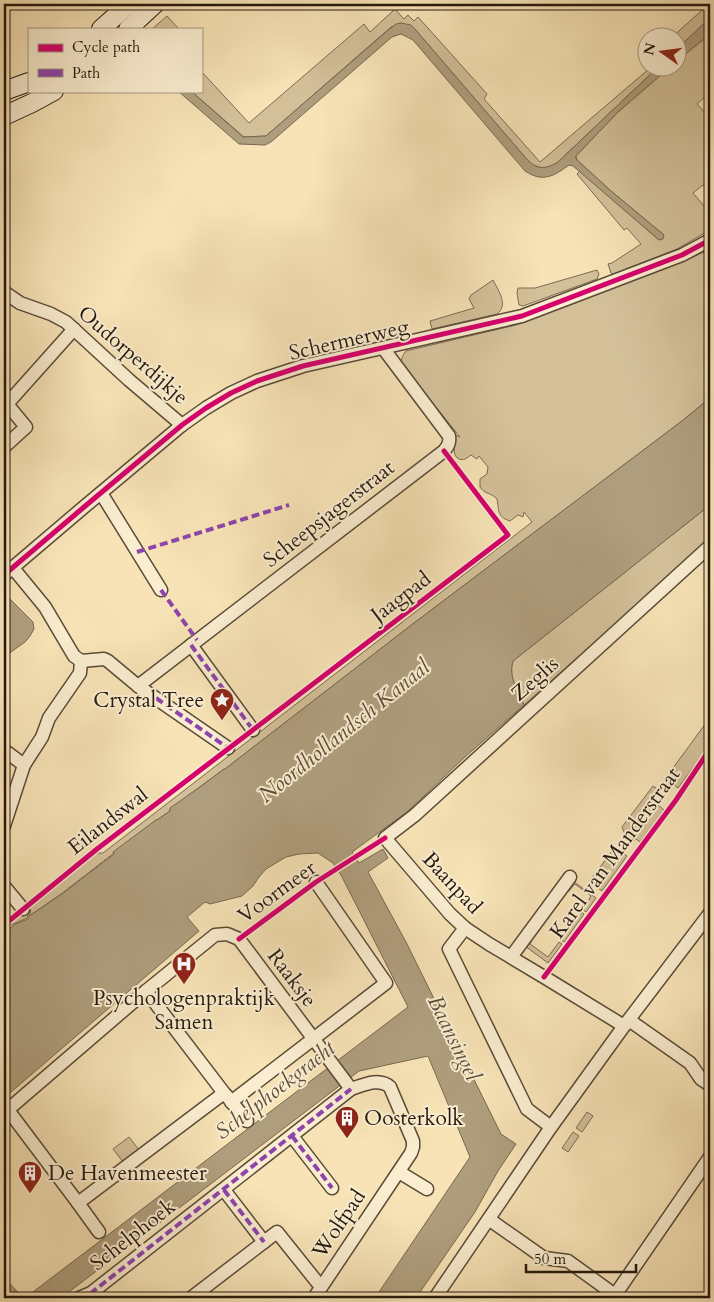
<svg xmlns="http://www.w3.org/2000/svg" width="714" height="1302" viewBox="0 0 714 1302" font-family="Cardo,serif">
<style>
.green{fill:#d3c099;stroke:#7c6c53}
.water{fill:#af9e7d;stroke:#776850}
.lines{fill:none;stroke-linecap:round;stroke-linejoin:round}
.street-casing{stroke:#594b37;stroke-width:15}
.secondary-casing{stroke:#24180d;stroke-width:20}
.street{stroke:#faedd0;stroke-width:12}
.secondary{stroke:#faedd0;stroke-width:18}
.quiet{stroke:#8e44ad;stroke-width:4;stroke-dasharray:8 4;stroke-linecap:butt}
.cycleway-casing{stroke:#faedd0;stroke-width:8}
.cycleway{stroke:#d6006c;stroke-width:5}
.labels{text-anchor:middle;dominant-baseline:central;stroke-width:4;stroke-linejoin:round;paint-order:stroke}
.street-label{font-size:21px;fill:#24180d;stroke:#faedd0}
.poi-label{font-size:21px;fill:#24180d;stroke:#faedd0;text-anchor:start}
.water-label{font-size:22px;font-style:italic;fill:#5c4e3a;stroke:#faedd0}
</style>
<rect width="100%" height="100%" fill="#f7e3b6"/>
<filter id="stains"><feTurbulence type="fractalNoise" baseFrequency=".004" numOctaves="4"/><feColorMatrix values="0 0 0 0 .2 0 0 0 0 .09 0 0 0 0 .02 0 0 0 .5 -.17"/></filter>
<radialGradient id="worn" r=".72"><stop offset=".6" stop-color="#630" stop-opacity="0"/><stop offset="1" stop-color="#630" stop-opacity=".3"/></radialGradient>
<g class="green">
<path d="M709 4H710V18L677 49 676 38H671Z"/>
<path d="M395 9 404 19 408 15 414 21 418 17 487 94 484 99 540 162 650 68H657L558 162C547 169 542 169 531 164L414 28 401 23 391 27 266 136 244 137 191 91H201V71L249 123 364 24 370 32Z"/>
<path d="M167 16 179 29H152Z"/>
<path d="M710 34V87L705 92 707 95 697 104 710 118V192L703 185 693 193 710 213V230L677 249 613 274 611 273 608 264 612 263 641 244 627 228 624 230 577 174 580 171 659 240 664 235 611 191 577 160 576 156 618 112 669 68H676L677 61Z"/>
<path d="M710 249V398L682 421 414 623 225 769H224L170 809V811L157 820H156L114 852V853L61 894 29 916 31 911 30 910 27 918 11 925 10 923 97 853H103L532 522 524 512 523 517 518 515 510 521C497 517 499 510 497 499 492 493 484 494 480 487V479L487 474 488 467 479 456 477 459 471 455C467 458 464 461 459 459 450 455 457 442 455 435L460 437 403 366C400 360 402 356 406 351L516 325 689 259Z"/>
<path d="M597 270 599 274 597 279 523 306 519 305 517 293 518 288H535Z"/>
<path d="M493 280C498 290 509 305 497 314L432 329 430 321 474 308 469 299 471 295Z"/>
<path d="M710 505V539L524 705C518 691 508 677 513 661Z"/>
<path d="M706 723 710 726V745L678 788 669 781 676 770 673 768Z"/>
<path d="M653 786 659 790 652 800 664 810 640 842 636 839 632 843 627 839 622 827Z"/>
<path d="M615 847 627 856 602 891 589 882Z"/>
<path d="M573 881 596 898 586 912 583 910 591 896 575 884 568 892 566 891Z"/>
<path d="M582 912 584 914 564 942 561 940 563 936Z"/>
<path d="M535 934 530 944 548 957 559 942 562 944 548 963 525 946Z"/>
<path d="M587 1112 593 1116 582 1132 576 1128Z"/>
<path d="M573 1132 579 1136 568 1152 562 1148Z"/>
<path d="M129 1137 139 1150 123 1162 113 1149Z"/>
</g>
<g class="water">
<path d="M710 18V34L677 61V49Z"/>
<path d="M401 23 411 25 414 28 524 156C535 169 543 171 558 162L657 68H669L618 112 575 157 577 160 611 191 664 235 663 239 659 240 573 166 569 165C554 176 543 183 525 171L413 40 401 34 392 37 271 142 265 145 239 144 178 91H191L243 137 266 136 386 32 396 24Z"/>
<path d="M710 398V505L513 661C508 677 518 691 524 705L465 757 407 812 352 852 359 863 383 849 388 858 368 872 406 942 501 1134 516 1144 498 1171 475 1212 416 1298H375L470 1157 428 1056 359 1071 61 1298H25L408 1007 341 875 333 863 318 853 299 854 286 857 266 869 259 877 253 886 242 896 210 904 205 902 187 917 199 931 4 1098V933L15 924 28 919 29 916 62 894 114 854 113 852 156 820H157L170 811V808L200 787 224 769H225L414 623 682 421Z"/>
<path d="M4 593 33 622 34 629 30 636 25 642 4 657Z"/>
<path d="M4 1277 23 1298H4Z"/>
</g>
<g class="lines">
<defs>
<g id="street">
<path d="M4 292 20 303 51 314 66 322 129 380 182 425"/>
<path d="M4 447 26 427 7 404 74 329"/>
<path d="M101 493 161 590"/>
<path d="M13 568 45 607 74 656 81 661 104 659 108 661 138 686 228 748"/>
<path d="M4 575 84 507 182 425 206 408 231 393 257 381 303 366 522 316 682 255 710 240"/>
<path d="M191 645 253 730"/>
<path d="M138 686 444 451C448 446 450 443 449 436L383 348"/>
<path d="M4 750 24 765"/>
<path d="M4 826 24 765 42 737 49 718 80 673 81 661"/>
<path d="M4 886 23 909"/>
<path d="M465 928 449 949 527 1109 551 1127"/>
<path d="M511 957 570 877"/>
<path d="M629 1020 690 1063 701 1079 710 1085"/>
<path d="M624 1026 544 977 489 944 465 928 450 914 385 838 415 815 710 546"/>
<path d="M226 1095 247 1121"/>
<path d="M231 1102 386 983 316 882"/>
<path d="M8 1110 78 1203 224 1093 146 991"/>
<path d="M4 1113 146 991 215 935 227 934 239 939 351 1089C363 1085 379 1077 390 1087L413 1141V1147L411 1153 314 1298"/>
<path d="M292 1136 332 1188"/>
<path d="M399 1172 427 1189"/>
<path d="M224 1190 264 1242"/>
<path d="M78 1203 99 1232"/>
<path d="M490 1220 544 1258 568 1261 615 1295"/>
<path d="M79 1298 91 1293 351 1089"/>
<path d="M191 1298 277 1232 321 1287"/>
<path d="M435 1298 551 1127 624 1026 710 913"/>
<path d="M613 1298 710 1157"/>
</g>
<g id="secondary">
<path d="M101 29 129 4"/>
<path d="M128 29 155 4"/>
<path d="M4 91 29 82"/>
<path d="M4 116 32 103 54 91"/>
</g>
</defs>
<use href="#street" class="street-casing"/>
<use href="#secondary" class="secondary-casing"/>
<use href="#street" class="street"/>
<use href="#secondary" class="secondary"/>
<g class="quiet">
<path d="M137 552 289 505"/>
<path d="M161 590 197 640"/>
<path d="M191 645 253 730"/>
<path d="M156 698 228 748"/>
<path d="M292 1136 332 1188"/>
<path d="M224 1190 264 1242"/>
<path d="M79 1298 91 1293 351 1089"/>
</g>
<defs>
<g id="cycleway">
<path d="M4 575 84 507 182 425 206 408 231 393 257 381 303 366 522 316 682 255 710 240"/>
<path d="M4 925 97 849 508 535 444 451"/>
<path d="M239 939 316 882 385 838"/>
<path d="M544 977 676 800 710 749"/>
</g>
</defs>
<use href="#cycleway" class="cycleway-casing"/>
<use href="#cycleway" class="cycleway"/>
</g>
<defs>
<symbol id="sight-pin" viewBox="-11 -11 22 30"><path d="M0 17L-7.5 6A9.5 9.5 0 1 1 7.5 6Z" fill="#8f2418" stroke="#faedd0"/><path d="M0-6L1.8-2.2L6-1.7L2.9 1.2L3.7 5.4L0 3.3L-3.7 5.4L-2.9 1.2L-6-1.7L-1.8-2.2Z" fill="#fff"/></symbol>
<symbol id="hospital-pin" viewBox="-11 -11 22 30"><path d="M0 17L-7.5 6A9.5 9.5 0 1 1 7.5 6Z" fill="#8f2418" stroke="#faedd0"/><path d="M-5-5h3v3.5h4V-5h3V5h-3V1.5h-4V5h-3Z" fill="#fff"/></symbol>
<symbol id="building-pin" viewBox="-11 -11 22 30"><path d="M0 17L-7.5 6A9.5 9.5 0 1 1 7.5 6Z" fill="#8f2418" stroke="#faedd0"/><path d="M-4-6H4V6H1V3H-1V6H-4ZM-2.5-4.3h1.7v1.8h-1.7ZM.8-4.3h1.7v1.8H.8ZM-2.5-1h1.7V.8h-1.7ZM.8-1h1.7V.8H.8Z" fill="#fff"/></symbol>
</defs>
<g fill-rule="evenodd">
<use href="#sight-pin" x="208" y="686" width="28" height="38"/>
<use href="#hospital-pin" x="170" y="950" width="28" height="38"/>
<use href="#building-pin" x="333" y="1104" width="28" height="38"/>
<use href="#building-pin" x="16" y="1159" width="28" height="38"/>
</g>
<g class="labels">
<g class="street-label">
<text transform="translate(349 340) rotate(-13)">Schermerweg</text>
<text transform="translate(133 355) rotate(41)">Oudorperdijkje</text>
<text transform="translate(329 514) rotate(-38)">Scheepsjagerstraat</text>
<text transform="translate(401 597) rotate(-37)">Jaagpad</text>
<text transform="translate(535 679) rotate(-42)">Zeglis</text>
<text transform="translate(108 821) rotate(-38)">Eilandswal</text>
<text transform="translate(615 853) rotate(-54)">Karel van Manderstraat</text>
<text transform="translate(452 883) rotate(47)">Baanpad</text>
<text transform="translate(277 892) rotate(-36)">Voormeer</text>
<text transform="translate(292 978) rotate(53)">Raaksje</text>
<text transform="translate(339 1224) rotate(-56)">Wolfpad</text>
<text transform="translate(133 1235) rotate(-38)">Schelphoek</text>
</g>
<g class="poi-label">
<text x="204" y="700" text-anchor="end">Crystal Tree</text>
<text x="184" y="998" text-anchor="middle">Psychologenpraktijk<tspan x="184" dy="24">Samen</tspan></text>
<text x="364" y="1118">Oosterkolk</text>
<text x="48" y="1173">De Havenmeester</text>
</g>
<g class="water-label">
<text transform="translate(344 731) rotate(-39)">Noordhollandsch Kanaal</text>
<text transform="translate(454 1038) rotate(64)">Baansingel</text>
<text transform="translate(275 1090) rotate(-38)">Schelphoekgracht</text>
</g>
</g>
<rect width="714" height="1302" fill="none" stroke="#f7e3b6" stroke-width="20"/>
<rect x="5" y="5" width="704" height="1292" fill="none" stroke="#24180d" stroke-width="2.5"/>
<rect x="10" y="10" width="694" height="1282" fill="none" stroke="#24180d"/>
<rect x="28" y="28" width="175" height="65" fill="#faedd0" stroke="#a49882"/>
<rect x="38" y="44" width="25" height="8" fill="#d6006c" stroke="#a49882"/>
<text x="72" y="52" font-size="15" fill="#24180d">Cycle path</text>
<rect x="38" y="69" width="25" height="8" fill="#8e44ad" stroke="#a49882"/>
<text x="72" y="78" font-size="15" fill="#24180d">Path</text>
<g transform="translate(662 52) rotate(284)"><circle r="24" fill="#faedd0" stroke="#a49882"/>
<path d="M0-4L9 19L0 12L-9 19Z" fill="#8f2418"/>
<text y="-8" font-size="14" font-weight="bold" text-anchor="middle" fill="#24180d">N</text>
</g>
<path d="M526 1264v8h110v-8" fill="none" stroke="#24180d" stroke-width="2.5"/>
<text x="534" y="1264" font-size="15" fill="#24180d" stroke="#faedd0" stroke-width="4" paint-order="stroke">50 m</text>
<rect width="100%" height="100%" filter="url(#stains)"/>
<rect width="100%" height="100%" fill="url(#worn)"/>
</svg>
